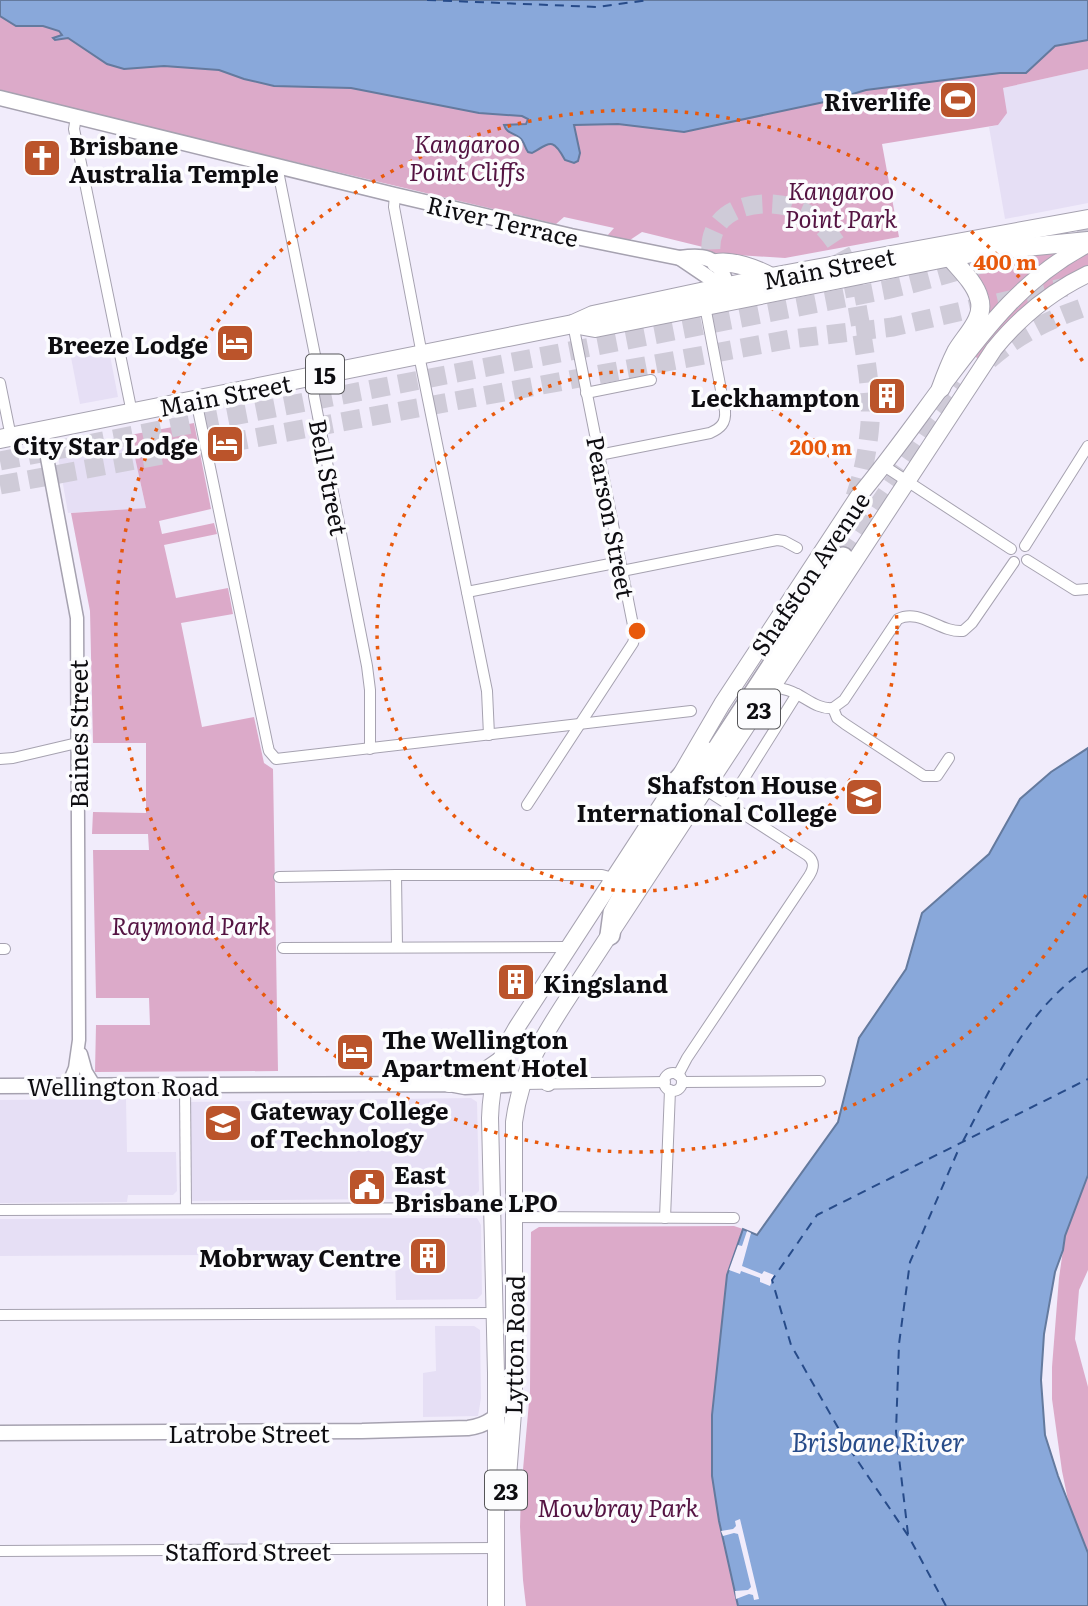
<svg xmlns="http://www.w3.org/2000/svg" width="1088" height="1606" viewBox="0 0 1088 1606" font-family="Literata,serif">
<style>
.built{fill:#e6dff5}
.green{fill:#dcaac9}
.water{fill:#89a8da;stroke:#647a9e;stroke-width:2}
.pier{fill:#f1ecfb}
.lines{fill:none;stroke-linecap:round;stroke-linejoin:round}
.ferry{stroke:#274b89;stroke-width:2;stroke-dasharray:9 7;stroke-linecap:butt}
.motorway-tunnel{stroke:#cfcbd8;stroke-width:19;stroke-dasharray:19 10;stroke-linecap:butt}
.minor-casing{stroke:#a6a2b0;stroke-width:12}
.tertiary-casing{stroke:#a6a2b0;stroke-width:15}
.secondary-casing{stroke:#a6a2b0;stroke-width:17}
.primary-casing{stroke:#a6a2b0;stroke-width:18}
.trunk-casing{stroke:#a6a2b0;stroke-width:20}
.motorway-casing{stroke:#a6a2b0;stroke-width:22}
.minor{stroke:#fff;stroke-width:10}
.tertiary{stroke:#fff;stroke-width:12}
.secondary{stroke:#fff;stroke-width:14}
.primary{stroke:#fff;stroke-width:16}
.trunk{stroke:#fff;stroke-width:18}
.motorway{stroke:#fff;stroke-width:19}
.ring{fill:none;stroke:#e8590c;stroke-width:3.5;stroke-dasharray:3.5 7}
.labels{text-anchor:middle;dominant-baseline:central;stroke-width:7;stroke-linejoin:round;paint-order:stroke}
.shield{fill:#fcfcfe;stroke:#555558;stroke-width:2}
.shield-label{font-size:23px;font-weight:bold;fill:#0e0d11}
.poi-label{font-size:24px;font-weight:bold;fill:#0e0d11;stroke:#fcfcfe;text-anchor:end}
.park-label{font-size:24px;font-style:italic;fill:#541342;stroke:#fcfcfe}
.street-label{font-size:24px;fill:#0e0d11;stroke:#fcfcfe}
.water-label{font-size:26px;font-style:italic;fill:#274b89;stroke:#fcfcfe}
.centre{fill:#e8590c;stroke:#fcfcfe;stroke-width:3.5}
.ring-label{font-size:21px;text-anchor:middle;font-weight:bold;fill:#e8590c;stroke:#fcfcfe;stroke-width:7;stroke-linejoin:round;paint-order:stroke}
</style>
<rect width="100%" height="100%" fill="#f1ecfb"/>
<g class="built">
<path d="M1088 69V203L1005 219 989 127 998 125 1003 88Z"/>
<path d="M107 340 118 397 80 404 69 347Z"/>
<path d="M130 435 146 508 68 513 57 450 59 448Z"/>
<path d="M471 1098 477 1102 479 1191 472 1198 188 1201V1102Z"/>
<path d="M126 1099 127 1152H176L177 1191 173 1195H128L127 1202 0 1203V1100Z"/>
<path d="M477 1218 481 1225 482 1294 477 1299 396 1300 395 1254 0 1256V1219Z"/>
<path d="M435 1326H474L480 1330 481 1398 478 1416 423 1417V1373L436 1371Z"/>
</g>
<g class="green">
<path d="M0 16 16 26H43L59 31 62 36 54 38 55 40 68 38 107 64 124 69 164 66 219 70 244 79 274 86 351 88 479 113 522 116 528 119 526 124H508L513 134 518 136 524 144 536 151C551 137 558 147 565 160L580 153 573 125 618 124 684 132 829 101 866 90 1000 73H1026L1055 46 1088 40V69L1003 88 1007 113 998 125 882 144 899 237 785 258 705 253 703 247 642 232 630 240 607 236 614 228 564 217 556 224 0 92Z"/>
<path d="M1069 248 1025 278 1005 296 982 323 961 263Z"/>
<path d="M1088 251V267L978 359 973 354 1032 290Z"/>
<path d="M194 423 211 509 159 521 162 534 214 523 217 534 164 545 176 598 228 588 233 614 181 623 202 727 254 717 264 763 273 769 278 1071 95 1072 96 1025H150L149 998H96L93 850H149L148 834H92L93 812 146 813V743H93L90 611 71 513 146 508 130 435Z"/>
<path d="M1088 1175V1270L1079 1290 1075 1339 1088 1387V1553L1069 1505 1062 1471 1052 1399V1367L1059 1278 1065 1236Z"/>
<path d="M734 1226 743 1229 727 1275 712 1415 719 1521 738 1606H526L523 1580 520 1527 521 1492 530 1391 531 1232 539 1227Z"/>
</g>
<g class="water">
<path d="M0 0H1088V40L1055 46 1026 73H1000L866 90 829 101 684 132 618 124 574 125 580 153 578 161 574 163 565 160C553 138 551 142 532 153L528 152C525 148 524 141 520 138 513 132 507 134 504 125L526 124 528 119 522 116 479 113 351 88 274 86 244 79 219 70 164 66 124 69 107 64 68 38 55 40 53 38 62 35 59 31 43 26H16L0 16Z"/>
<path d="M1088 748V1175L1065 1236 1063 1250 1055 1272 1044 1334 1041 1380 1045 1435 1058 1476 1088 1553V1606H738L719 1521 712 1476V1415L727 1275 743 1229 757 1235 838 1122 859 1038 906 969 922 913 989 854 1020 799 1051 772Z"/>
</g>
<g class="pier">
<path d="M747 1231 751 1233 742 1266 762 1274 764 1271 774 1275 770 1286 760 1282V1278L741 1271 740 1274 729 1270 738 1245 742 1246Z"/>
<path d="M740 1519 759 1599 754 1600 753 1595 749 1594 736 1599 735 1591 748 1590 751 1587 738 1534 734 1533 723 1536 721 1531 733 1529 736 1526 735 1521Z"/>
</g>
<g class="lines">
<g class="ferry">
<path d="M427 0 598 7 648 0"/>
<path d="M963 1141C996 1079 1027 1008 1088 968"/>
<path d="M908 1534 896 1432 899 1344 910 1262 960 1146"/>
<path d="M946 1606 909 1537 853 1454 791 1345 772 1280 817 1215 1088 1079"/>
</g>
<g class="motorway-tunnel">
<path d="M719 277C715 270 711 260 711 252 707 201 776 194 809 215 824 225 838 243 845 260 854 279 856 302 860 322 865 355 872 389 870 423 868 451 862 479 852 505"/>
<path d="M989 360C1018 334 1052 318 1088 306"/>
<path d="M0 461 886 290C955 274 1022 252 1088 226"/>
<path d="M0 485 791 339 893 327 1066 287"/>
<path d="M843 557 933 425 963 386"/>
</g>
<defs>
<g id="minor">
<path d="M76 117 74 129 132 413"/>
<path d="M277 166 316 360 314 396 367 666 370 690V749"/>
<path d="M395 195 394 207 422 355"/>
<path d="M419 355 487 691 489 735"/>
<path d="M0 383 11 437"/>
<path d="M586 393 651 380"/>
<path d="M196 400 268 747 269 751 276 759 691 711"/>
<path d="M599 455 710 433C721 428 726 423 725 411L705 306"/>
<path d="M884 466 1011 549"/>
<path d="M1025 546 1088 446"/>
<path d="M1027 560 1075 590 1088 589"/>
<path d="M622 571 777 540 784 541 797 548"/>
<path d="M467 592 620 562"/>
<path d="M771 690C773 689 781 688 783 689 802 692 814 710 833 708"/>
<path d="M833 708 844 700 898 619C920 608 940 633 963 631L972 623 1014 562"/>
<path d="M833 708 837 718 845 724 924 776H937L949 758"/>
<path d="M0 759 13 758 77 743"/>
<path d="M728 804 797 694"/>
<path d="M527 805 633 643 635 635 573 324"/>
<path d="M396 875 397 947"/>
<path d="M279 877 396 875H602L613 878"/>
<path d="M283 948 568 947"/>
<path d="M0 949H5"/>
<circle cx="673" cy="1082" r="9"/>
<path d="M678 1075 687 1058 809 876C814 868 815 861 807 855L706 790"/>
<path d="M682 1082 820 1081"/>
<path d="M522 1084 665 1082"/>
<path d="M185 1086 186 1209"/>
<path d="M0 1210 491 1208"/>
<path d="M514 1217 734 1218"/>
<path d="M665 1218 670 1090"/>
<path d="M0 1315 495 1313"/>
<path d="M0 1551 496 1548"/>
</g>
<g id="tertiary">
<path d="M42 431 77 618 79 1040 75 1068 68 1085"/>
<path d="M81 1054 86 1072 94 1085"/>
</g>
<g id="secondary">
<path d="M0 98 395 195 571 236 680 258C717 253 720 264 731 296"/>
<path d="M680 258 711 279 720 298"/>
<path d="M0 1086 449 1084 465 1087 522 1084"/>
<path d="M0 1433 362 1431 468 1428C484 1426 502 1417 505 1399 508 1385 505 1387 515 1374"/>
</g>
<g id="primary">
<path d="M531 1058 548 1083"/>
<path d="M449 1084 477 1076 500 1060"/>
<path d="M506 1502 514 1400V1122C522 1061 553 1022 585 972L994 349C1020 317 1050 292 1088 274"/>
<path d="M496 1606V1373L490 1118C491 1083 499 1057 517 1027L677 781 722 704 858 497C889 460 917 420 946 381 987 326 1026 276 1088 244"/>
</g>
<g id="trunk">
<path d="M716 263C732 260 757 269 771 277"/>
<path d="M573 324 595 328 950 257 984 251 1088 241"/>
<path d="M941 388C945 377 950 364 956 352 965 336 986 318 979 298 975 283 960 269 950 257"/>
<path d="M0 439 573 324 593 315 771 277 1088 219"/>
</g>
<g id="motorway">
<path d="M677 781 705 751"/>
<path d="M610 935 613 913 632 879 843 557"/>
</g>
</defs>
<use href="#minor" class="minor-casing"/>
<use href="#tertiary" class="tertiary-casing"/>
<use href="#secondary" class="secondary-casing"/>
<use href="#primary" class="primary-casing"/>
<use href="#trunk" class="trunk-casing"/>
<use href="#motorway" class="motorway-casing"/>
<use href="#minor" class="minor"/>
<use href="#tertiary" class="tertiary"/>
<use href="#secondary" class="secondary"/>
<use href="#primary" class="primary"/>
<use href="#trunk" class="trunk"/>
<use href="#motorway" class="motorway"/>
</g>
<g class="ring">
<circle cx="637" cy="631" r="260"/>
<path d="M1086 895A521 521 0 1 1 1086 367"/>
</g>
<defs>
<symbol id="stadium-square" viewBox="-11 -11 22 22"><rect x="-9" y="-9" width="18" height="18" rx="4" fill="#bb542b" stroke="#fcfcfe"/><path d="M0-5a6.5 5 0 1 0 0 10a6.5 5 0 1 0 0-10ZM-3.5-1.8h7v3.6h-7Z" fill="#fff"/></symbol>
<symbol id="church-square" viewBox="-11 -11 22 22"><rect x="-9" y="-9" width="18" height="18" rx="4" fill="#bb542b" stroke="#fcfcfe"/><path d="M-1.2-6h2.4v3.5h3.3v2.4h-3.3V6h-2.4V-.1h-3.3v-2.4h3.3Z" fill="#fff"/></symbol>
<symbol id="hotel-square" viewBox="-11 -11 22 22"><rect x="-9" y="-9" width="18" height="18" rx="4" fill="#bb542b" stroke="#fcfcfe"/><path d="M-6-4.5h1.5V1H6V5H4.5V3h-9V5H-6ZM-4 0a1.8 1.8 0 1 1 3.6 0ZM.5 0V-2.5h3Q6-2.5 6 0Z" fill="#fff"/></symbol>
<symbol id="building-square" viewBox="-11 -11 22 22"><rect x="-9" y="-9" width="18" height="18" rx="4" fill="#bb542b" stroke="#fcfcfe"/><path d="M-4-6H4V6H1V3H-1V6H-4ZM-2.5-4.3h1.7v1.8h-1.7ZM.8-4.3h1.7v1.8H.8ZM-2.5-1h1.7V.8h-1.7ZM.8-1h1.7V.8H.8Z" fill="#fff"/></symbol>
<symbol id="university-square" viewBox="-11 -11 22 22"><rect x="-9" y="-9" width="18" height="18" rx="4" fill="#bb542b" stroke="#fcfcfe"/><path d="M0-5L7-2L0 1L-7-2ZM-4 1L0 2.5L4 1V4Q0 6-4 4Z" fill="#fff"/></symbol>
<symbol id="civic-square" viewBox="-11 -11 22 22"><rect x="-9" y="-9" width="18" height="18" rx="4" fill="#bb542b" stroke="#fcfcfe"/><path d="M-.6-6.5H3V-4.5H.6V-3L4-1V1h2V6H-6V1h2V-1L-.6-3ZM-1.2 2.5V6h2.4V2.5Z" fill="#fff"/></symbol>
</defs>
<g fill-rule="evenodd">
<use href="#stadium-square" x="936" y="78" width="44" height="44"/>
<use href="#church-square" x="20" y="136" width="44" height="44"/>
<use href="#hotel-square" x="213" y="321" width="44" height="44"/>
<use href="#building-square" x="865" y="374" width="44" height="44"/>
<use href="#hotel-square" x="203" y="422" width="44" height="44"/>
<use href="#university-square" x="842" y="775" width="44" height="44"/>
<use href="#building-square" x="494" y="960" width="44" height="44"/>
<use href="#hotel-square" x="333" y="1030" width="44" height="44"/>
<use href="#university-square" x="201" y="1101" width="44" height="44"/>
<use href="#civic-square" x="345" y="1165" width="44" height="44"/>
<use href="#building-square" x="406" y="1234" width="44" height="44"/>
</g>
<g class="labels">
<g class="shield">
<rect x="306" y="354.5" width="38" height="39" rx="5"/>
<rect x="738" y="689.5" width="42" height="39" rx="5"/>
<rect x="485" y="1470.5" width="42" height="39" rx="5"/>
</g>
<g class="shield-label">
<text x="325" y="374">15</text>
<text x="759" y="709">23</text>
<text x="506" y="1490">23</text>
</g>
<g class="poi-label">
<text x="931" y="100">Riverlife</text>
<text x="69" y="144" text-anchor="start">Brisbane<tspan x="69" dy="28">Australia Temple</tspan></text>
<text x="208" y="343">Breeze Lodge</text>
<text x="860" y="396">Leckhampton</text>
<text x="198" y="444">City Star Lodge</text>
<text x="837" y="783">Shafston House<tspan x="837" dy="28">International College</tspan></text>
<text x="543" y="982" text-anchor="start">Kingsland</text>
<text x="382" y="1038" text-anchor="start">The Wellington<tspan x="382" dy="28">Apartment Hotel</tspan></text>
<text x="250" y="1109" text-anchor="start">Gateway College<tspan x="250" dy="28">of Technology</tspan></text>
<text x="394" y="1173" text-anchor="start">East<tspan x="394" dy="28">Brisbane LPO</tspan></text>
<text x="401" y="1256">Mobrway Centre</text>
</g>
<g class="park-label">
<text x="467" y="142">Kangaroo<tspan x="467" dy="28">Point Cliffs</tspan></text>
<text x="841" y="189">Kangaroo<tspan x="841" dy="28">Point Park</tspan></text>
<text x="191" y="924">Raymond Park</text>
<text x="618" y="1506">Mowbray Park</text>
</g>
<g class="street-label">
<text transform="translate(503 220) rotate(13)">River Terrace</text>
<text transform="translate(829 267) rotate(-11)">Main Street</text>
<text transform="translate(225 394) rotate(-11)">Main Street</text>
<text transform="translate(330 477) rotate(79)">Bell Street</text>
<text transform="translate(612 517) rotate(79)">Pearson Street</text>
<text transform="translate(809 573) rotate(-56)">Shafston Avenue</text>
<text transform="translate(77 734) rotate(-90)">Baines Street</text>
<text x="123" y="1085">Wellington Road</text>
<text transform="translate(513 1345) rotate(-89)">Lytton Road</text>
<text x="249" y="1432">Latrobe Street</text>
<text x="248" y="1550">Stafford Street</text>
</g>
<g class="water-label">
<text x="878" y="1440">Brisbane River</text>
</g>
</g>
<circle cx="637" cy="631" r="10" class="centre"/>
<g class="ring-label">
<text x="1005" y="270">400 m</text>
<text x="821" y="455">200 m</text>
</g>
</svg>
